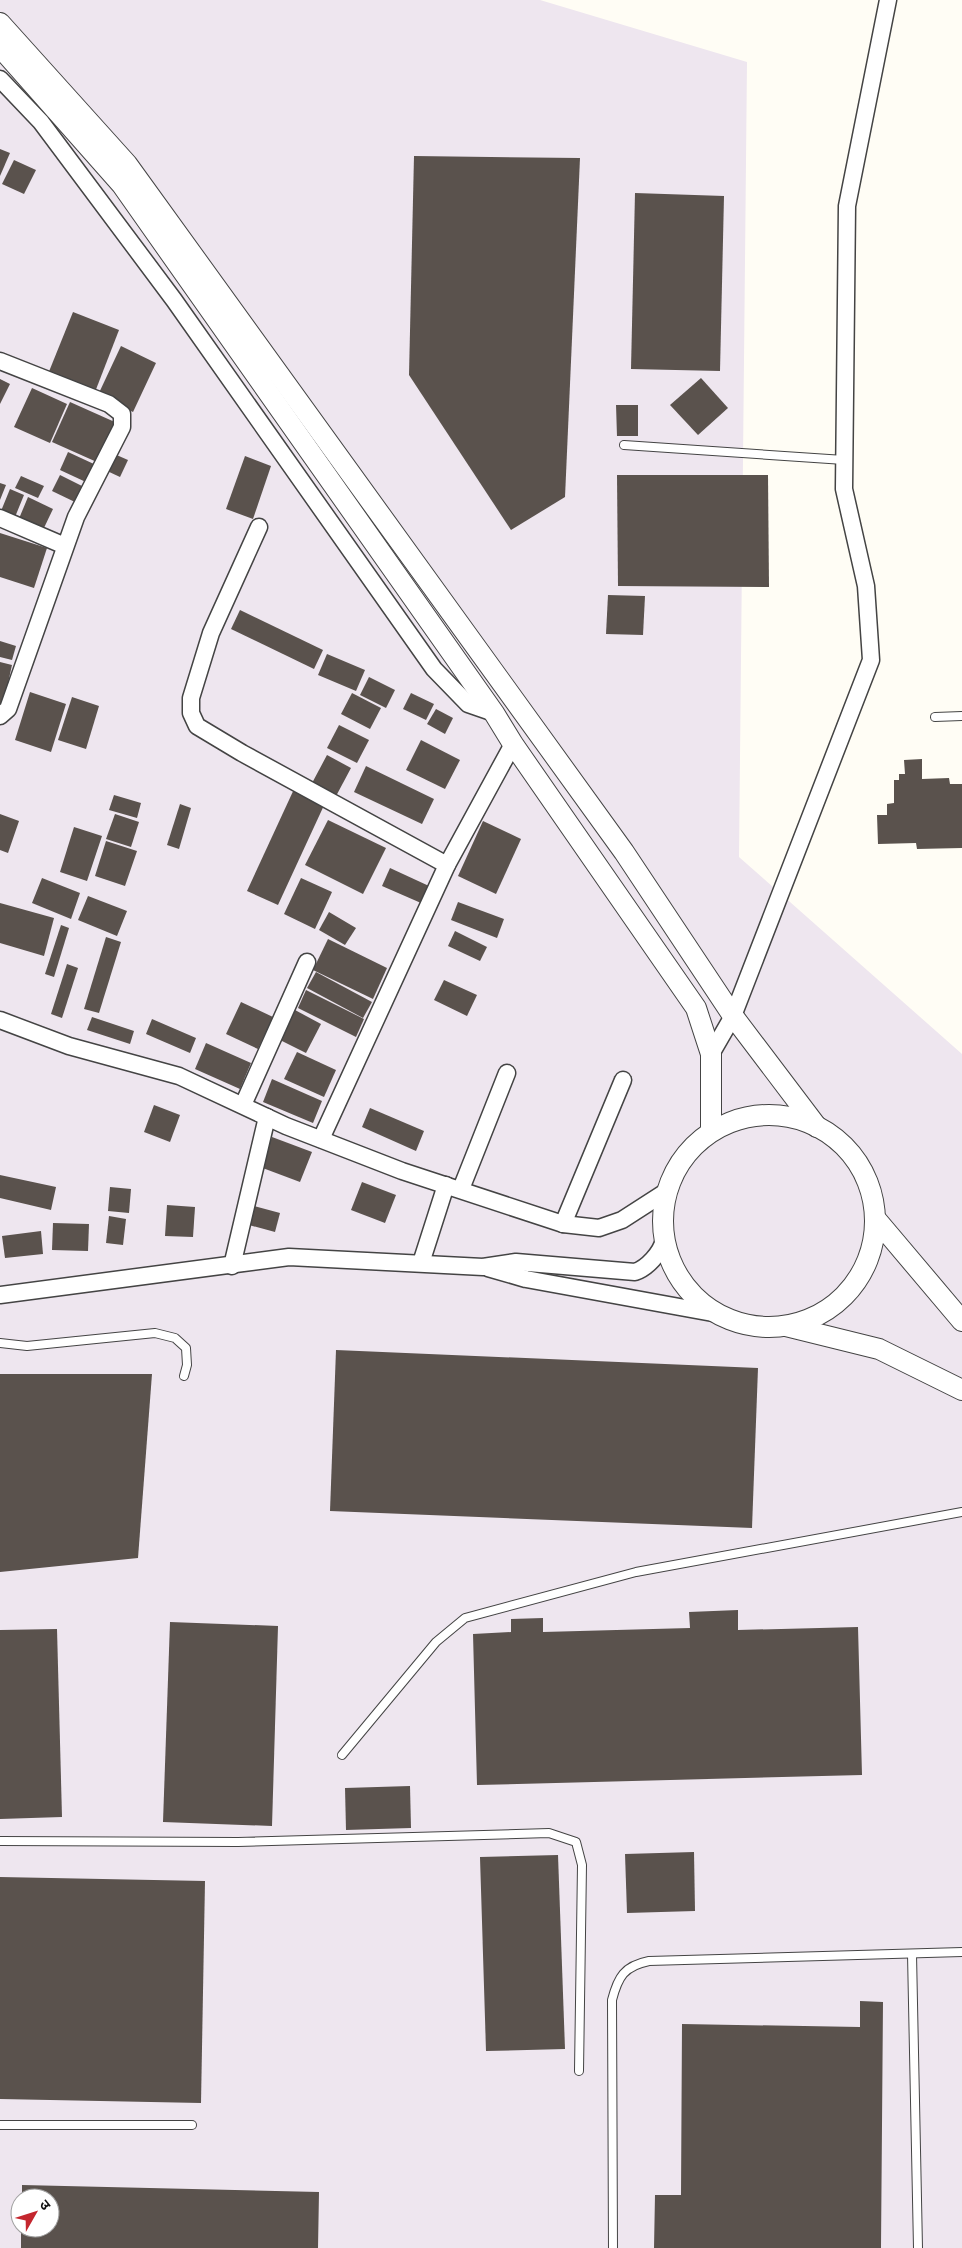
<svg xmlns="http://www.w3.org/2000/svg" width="962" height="2248" viewBox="0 0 962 2248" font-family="'Times New Roman','Noto Sans Devanagari',serif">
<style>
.industrial{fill:#eee6ef;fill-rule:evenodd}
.building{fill:#5a524d}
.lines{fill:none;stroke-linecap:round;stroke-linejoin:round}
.service-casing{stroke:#444;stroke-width:10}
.minor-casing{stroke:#444;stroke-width:19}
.tertiary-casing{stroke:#444;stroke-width:22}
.service{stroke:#fff;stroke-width:8}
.minor{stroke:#fff;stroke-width:16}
.tertiary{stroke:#fff;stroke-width:20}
</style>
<rect width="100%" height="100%" fill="#fffdf5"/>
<path class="industrial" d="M0 0H540L747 62 739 857 962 1054V2248H0ZM20 2198H50V2228H20Z"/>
<g class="building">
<path d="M0 149 10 153 0 176Z"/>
<path d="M414 156 580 158 565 497 511 530 409 375Z"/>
<path d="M14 160 36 170 24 194 2 184Z"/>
<path d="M635 193 724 196 720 371 631 369Z"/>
<path d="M73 312 119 330 95 392 48 374Z"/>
<path d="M121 346 156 363 133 412 98 395Z"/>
<path d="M701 378 728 408 698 435 670 405Z"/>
<path d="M0 379 10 384 0 404Z"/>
<path d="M32 388 67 404 50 443 14 427Z"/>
<path d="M70 402 117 423 99 463 52 442Z"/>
<path d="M616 405H638V436H617Z"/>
<path d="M68 452 96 465 88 483 60 470Z"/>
<path d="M112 453 128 460 120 477 105 470Z"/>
<path d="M245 456 271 466 253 519 226 509Z"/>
<path d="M60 475 84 487 77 503 52 491Z"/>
<path d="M617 475H768L769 587 618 586Z"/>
<path d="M21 476 44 486 38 498 15 488Z"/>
<path d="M0 483 6 485 0 500Z"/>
<path d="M10 489 24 495 15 517 1 511Z"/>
<path d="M28 497 53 509 42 532 18 521Z"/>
<path d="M0 533 47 548 34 588 0 577Z"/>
<path d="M608 595 645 596 643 635 606 634Z"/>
<path d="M240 610 323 650 314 669 231 629Z"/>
<path d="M0 641 16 646 12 660 0 657Z"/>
<path d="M327 654 365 670 356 691 318 675Z"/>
<path d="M0 662 12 665 3 706 0 705Z"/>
<path d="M369 677 395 690 386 708 360 695Z"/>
<path d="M30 692 66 704 51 752 15 740Z"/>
<path d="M352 693 381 708 370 729 341 714Z"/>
<path d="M411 693 434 704 426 720 403 709Z"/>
<path d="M72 697 99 706 86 749 58 740Z"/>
<path d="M436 709 453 718 445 734 427 724Z"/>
<path d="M339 725 369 740 357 763 327 748Z"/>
<path d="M421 740 460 760 445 789 406 770Z"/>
<path d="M327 755 351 768 335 798 311 785Z"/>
<path d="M922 759V779L949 778 950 784H962V848L917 849 916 843 878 844 877 815H887V804L894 803V780H899V774H905L904 760Z"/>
<path d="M366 766 434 799 422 824 354 792Z"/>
<path d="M295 787 326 801 278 905 247 891Z"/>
<path d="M114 795 141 803 137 818 109 810Z"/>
<path d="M180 804 191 808 179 849 167 845Z"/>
<path d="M0 814 19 821 8 853 0 850Z"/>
<path d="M115 814 139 822 131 847 106 839Z"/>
<path d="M328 820 386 848 363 894 305 865Z"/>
<path d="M483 821 521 839 496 894 458 876Z"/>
<path d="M74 827 102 836 87 881 60 872Z"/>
<path d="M106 841 137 851 125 886 95 876Z"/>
<path d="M390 868 429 886 421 903 382 886Z"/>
<path d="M42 878 80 893 71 919 32 903Z"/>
<path d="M301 878 332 892 315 929 284 914Z"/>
<path d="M88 896 127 911 117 936 78 920Z"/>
<path d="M458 902 504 919 497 938 451 920Z"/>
<path d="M0 903 54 918 44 956 0 943Z"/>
<path d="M329 912 356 928 345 945 319 930Z"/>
<path d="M61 925 69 928 54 977 45 974Z"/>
<path d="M455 931 487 947 480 961 448 946Z"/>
<path d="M106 937 121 942 99 1013 84 1009Z"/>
<path d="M328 939 387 968 373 999 313 970Z"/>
<path d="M67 964 78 968 62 1018 51 1014Z"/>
<path d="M316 972 372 1002 363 1018 307 988Z"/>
<path d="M444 980 477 995 467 1016 434 1000Z"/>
<path d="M306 990 364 1019 356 1037 298 1008Z"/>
<path d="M241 1002 273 1017 258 1049 226 1034Z"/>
<path d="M295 1010 321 1024 306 1053 280 1040Z"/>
<path d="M92 1017 134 1031 130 1044 87 1030Z"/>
<path d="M152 1019 196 1038 190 1053 146 1034Z"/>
<path d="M206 1043 251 1063 240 1089 195 1069Z"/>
<path d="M297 1052 336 1070 324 1097 284 1079Z"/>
<path d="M272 1079 322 1101 313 1123 263 1102Z"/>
<path d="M154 1105 180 1115 170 1142 144 1132Z"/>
<path d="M370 1108 424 1131 416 1151 362 1127Z"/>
<path d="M272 1137 312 1152 300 1182 260 1167Z"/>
<path d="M0 1175 56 1187 51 1210 0 1198Z"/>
<path d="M362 1182 396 1195 385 1223 351 1210Z"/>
<path d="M110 1187 131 1189 129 1213 108 1211Z"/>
<path d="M167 1205 195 1207 193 1237 165 1236Z"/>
<path d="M254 1206 280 1213 275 1232 249 1225Z"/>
<path d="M109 1216 126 1219 123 1245 106 1243Z"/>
<path d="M53 1223 89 1224 88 1251 52 1250Z"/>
<path d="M41 1231 43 1254 5 1258 2 1236Z"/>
<path d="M336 1350 758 1368 752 1528 330 1511Z"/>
<path d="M0 1374H152L138 1558 0 1572Z"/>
<path d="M738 1610V1630L858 1627 862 1775 477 1785 473 1634 511 1632V1619L543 1618V1632L690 1628 689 1612Z"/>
<path d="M170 1622 278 1626 272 1826 163 1822Z"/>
<path d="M57 1629 62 1817 0 1819V1630Z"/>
<path d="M410 1786 411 1828 346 1830 345 1788Z"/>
<path d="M694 1852 695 1911 627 1913 625 1854Z"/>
<path d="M558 1855 565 2049 486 2051 480 1857Z"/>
<path d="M0 1877 205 1881 201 2103 0 2099Z"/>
<path d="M860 2001 883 2002 881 2248H654L655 2195H681L682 2024 860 2027Z"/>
<path d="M22 2185 319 2192 318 2248H21V2228H50V2198H22Z"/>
</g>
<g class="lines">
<defs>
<g id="service">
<path d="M624 445 844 460"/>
<path d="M935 717 962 716"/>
<path d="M0 1343 27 1346 155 1333 175 1338 186 1348 187 1365 184 1376"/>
<path d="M342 1755 436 1642 465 1618 636 1572 962 1512"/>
<path d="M0 1841 238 1842 549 1833 576 1842 582 1865 579 2071"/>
<path d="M912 1954 918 2248"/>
<path d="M0 2125H192"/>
<path d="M613 2248 612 2000C618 1977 624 1966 649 1961L962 1952"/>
</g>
<g id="minor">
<path d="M0 79 41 122 174 300 434 669 468 704 494 713"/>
<path d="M0 361 109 404 122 414V427L76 517 8 709 0 716"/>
<path d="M0 518 65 546"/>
<path d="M259 527 211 633 191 698V713L197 726 242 753 447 865"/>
<path d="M0 1020 69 1046 179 1076 286 1126 402 1171 563 1224 599 1228 622 1220 667 1191"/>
<path d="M711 1054 733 1016 871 660 866 586 844 489 847 206 888 0"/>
<path d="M243 1105 307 962"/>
<path d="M321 1139 447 865 513 744"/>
<path d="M461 1189 507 1073"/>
<path d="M563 1224 623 1080"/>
<path d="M421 1263 446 1185"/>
<path d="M232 1266 267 1117"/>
<path d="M488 1268 526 1279 718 1314"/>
<path d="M0 1295 289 1257 483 1267 516 1262 635 1272C647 1268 661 1253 664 1240"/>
</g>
<g id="tertiary">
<path d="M0 23 127 164 624 852 733 1016 817 1127"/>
<path d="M0 47 122 185 494 713 513 744 696 1008 711 1054V1131"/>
<circle cx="769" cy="1221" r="106"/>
<path d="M875 1218 962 1321"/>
<path d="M786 1326 879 1349 962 1390"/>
</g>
</defs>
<use href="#service" class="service-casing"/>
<use href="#minor" class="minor-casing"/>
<use href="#tertiary" class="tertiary-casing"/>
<use href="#service" class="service"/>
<use href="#minor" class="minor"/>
<use href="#tertiary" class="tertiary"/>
</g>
<g transform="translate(35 2213) rotate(51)"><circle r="24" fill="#ffffff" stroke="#a0a0a0"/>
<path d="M0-4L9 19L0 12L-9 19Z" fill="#c4262e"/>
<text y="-8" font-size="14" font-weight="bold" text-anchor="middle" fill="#111111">उ</text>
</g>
</svg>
